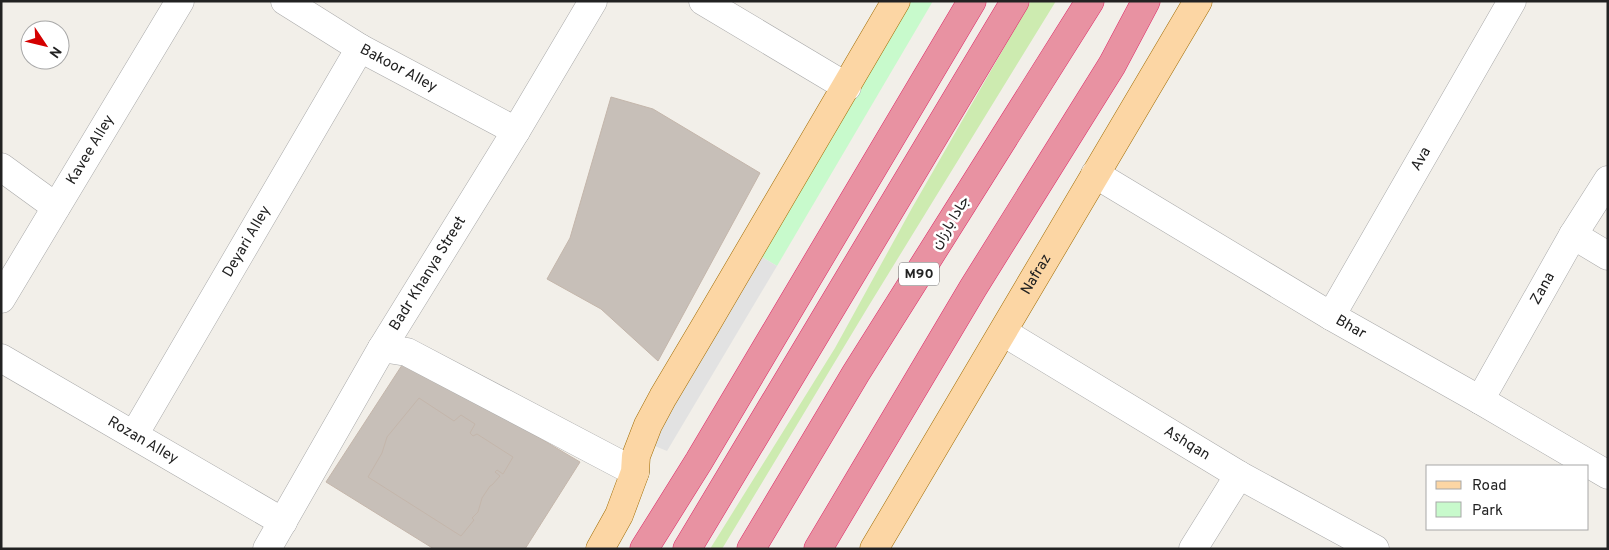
<svg xmlns="http://www.w3.org/2000/svg" width="1609" height="550" viewBox="0 0 1609 550" font-family="Overpass,Vazirmatn,sans-serif">
<style>
.grass{fill:#cdebb0}
.park{fill:#c8facc}
.parking{fill:#e2e2e2}
.building{fill:#c7bfb8;stroke:#c4b6ab}
.lines{fill:none;stroke-linecap:round;stroke-linejoin:round}
.minor-casing{stroke:#a9a9a9;stroke-width:29}
.major-casing{stroke:#a06b00;stroke-width:29}
.highway-casing{stroke:#dc2a67;stroke-width:29}
.minor{stroke:#fff;stroke-width:28}
.major{stroke:#fcd6a4;stroke-width:28}
.highway{stroke:#e892a2;stroke-width:28}
.labels{text-anchor:middle;dominant-baseline:central;stroke-width:5;stroke-linejoin:round;paint-order:stroke}
.shield{fill:#fff;stroke:#646464;stroke-width:1}
.shield-label{font-size:14px;font-weight:bold;fill:#222}
.street-label{font-size:15px;fill:#222;stroke:#fff}
</style>
<rect width="100%" height="100%" fill="#f2efe9"/>
<path class="grass" d="M1031 1H1056L868 307 722 549H710L835 348 912 208Z"/>
<path class="park" d="M908 1H933L777 266 757 254Z"/>
<path class="parking" d="M757 254 777 266 667 451 650 444Z"/>
<g class="building">
<path d="M611 97 653 109 760 173 658 361 601 309 547 279 570 238Z"/>
<path d="M406 359 580 462 525 549H434L326 482Z"/>
<path d="M419 398 454 421 461 415 475 424 470 433 473 436 477 434 513 457 503 474 497 470 495 472 500 476 492 485 490 486 482 498 478 512 472 518 474 520 461 536 368 477 382 453 387 437Z"/>
</g>
<g class="lines">
<defs>
<g id="minor">
<path id="s1" d="M285 1 360 48 516 131"/>
<path d="M703 1 847 87"/>
<path d="M1 167 56 207"/>
<path id="s2" d="M1095 174 1331 316 1480 400 1608 475"/>
<path d="M1573 235 1608 256"/>
<path id="s3" d="M1 299 180 1"/>
<path id="s4" d="M1331 316 1512 1"/>
<path id="s5" d="M1003 332 1239 475 1375 549"/>
<path d="M382 348 407 352 635 472"/>
<path id="s6" d="M1 358 283 522"/>
<path id="s7" d="M1480 400 1573 235 1608 180"/>
<path id="s8" d="M134 435 360 48"/>
<path id="s9" d="M267 549 382 348 516 131 593 1"/>
<path d="M1193 549 1239 475"/>
</g>
<g id="major">
<path d="M600 549 619 515 635 472 636 456 648 425 663 397 707 323 896 1"/>
<path id="s10" d="M874 549 1198 1"/>
</g>
<g id="highway">
<path d="M644 549 699 461 972 1"/>
<path d="M687 549 1015 1"/>
<path d="M751 549 856 373 1090 1"/>
<path d="M818 549 973 288 1112 65 1146 1"/>
</g>
</defs>
<use href="#minor" class="minor-casing"/>
<use href="#major" class="major-casing"/>
<use href="#highway" class="highway-casing"/>
<use href="#minor" class="minor"/>
<use href="#major" class="major"/>
<use href="#highway" class="highway"/>
</g>
<g class="labels">
<rect class="shield" x="899" y="262.5" width="40" height="23" rx="4"/>
<g class="shield-label">
<text x="919" y="274">M90</text>
</g>
<g class="street-label">
<text stroke="none"><textPath href="#s1" startOffset="132">Bakoor Alley</textPath></text>
<text stroke="none"><textPath href="#s3" startOffset="174">Kavee Alley</textPath></text>
<text stroke="none"><textPath href="#s4" startOffset="181">Ava</textPath></text>
<text transform="translate(951 223) rotate(-58)">جادا بارزان</text>
<text stroke="none"><textPath href="#s8" startOffset="224">Deyari Alley</textPath></text>
<text stroke="none"><textPath href="#s9" startOffset="319">Badr Khanya Street</textPath></text>
<text stroke="none"><textPath href="#s10" startOffset="319">Nafraz</textPath></text>
<text stroke="none"><textPath href="#s7" startOffset="128">Zana</textPath></text>
<text stroke="none"><textPath href="#s2" startOffset="298">Bhar</textPath></text>
<text stroke="none"><textPath href="#s6" startOffset="164">Rozan Alley</textPath></text>
<text stroke="none"><textPath href="#s5" startOffset="215">Ashqan</textPath></text>
</g>
</g>
<rect width="1609" height="550" fill="none" stroke="#222222" stroke-width="5"/>
<rect x="1426" y="465" width="162" height="65" fill="#ffffff" stroke="#a7a7a7"/>
<rect x="1436" y="481" width="25" height="8" fill="#fcd6a4" stroke="#a7a7a7"/>
<text x="1472" y="490" font-size="15" fill="#222222">Road</text>
<rect x="1436" y="502" width="25" height="15" fill="#c8facc" stroke="#a7a7a7"/>
<text x="1472" y="515" font-size="15" fill="#222222">Park</text>
<g transform="translate(45 45) rotate(125)"><circle r="24" fill="#ffffff" stroke="#a7a7a7"/>
<path d="M0-4L9 19L0 12L-9 19Z" fill="#d40000"/>
<text y="-8" font-size="14" font-weight="bold" text-anchor="middle" fill="#222222">N</text>
</g>
</svg>
